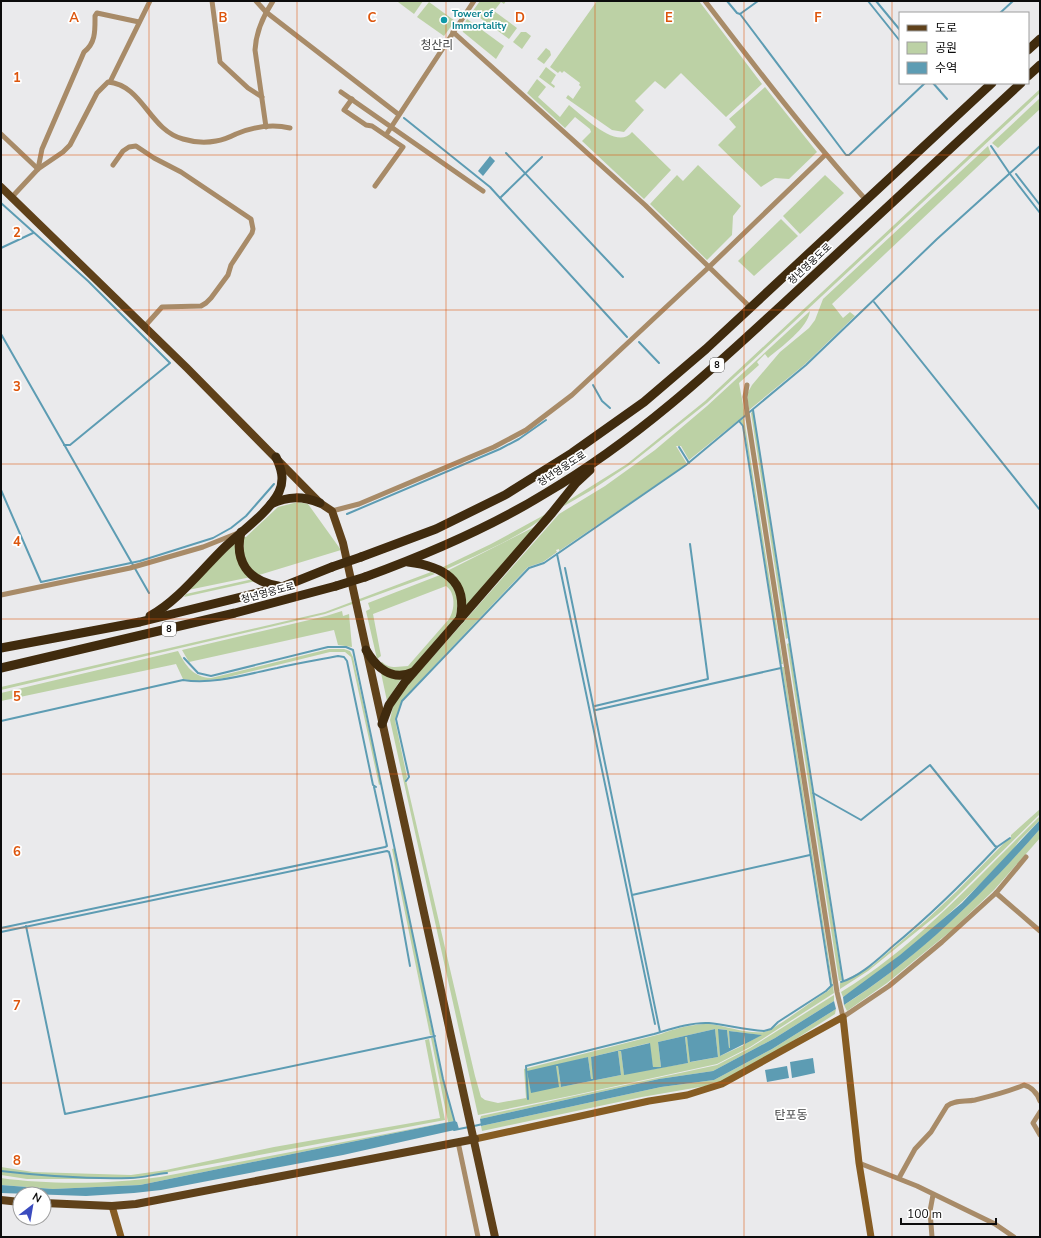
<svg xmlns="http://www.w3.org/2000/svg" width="1041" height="1238" viewBox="0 0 1041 1238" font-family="'Nunito Sans','Noto Sans KR',sans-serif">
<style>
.green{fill:#bcd1a5;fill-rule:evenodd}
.water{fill:#5d9cb3}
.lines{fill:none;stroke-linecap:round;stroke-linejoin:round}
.stream{stroke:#5d9cb3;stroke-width:2}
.street{stroke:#a88b68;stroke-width:5}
.secondary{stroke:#865c23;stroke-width:7}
.primary{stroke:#5f411a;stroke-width:8}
.highway{stroke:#402b0e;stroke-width:9}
.highway-bridge{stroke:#402b0e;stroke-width:9}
.grid{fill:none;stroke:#dd550c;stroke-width:1;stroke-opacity:0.55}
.culture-dot{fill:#0f9aa8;stroke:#fff;stroke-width:1.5}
.labels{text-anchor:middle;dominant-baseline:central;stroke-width:3.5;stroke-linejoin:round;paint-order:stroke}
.shield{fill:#fff;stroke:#555;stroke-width:1}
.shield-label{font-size:9px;font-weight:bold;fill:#0c0c0c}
.culture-label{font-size:10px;font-weight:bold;fill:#0d838f;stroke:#fff;text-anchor:start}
.street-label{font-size:10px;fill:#0c0c0c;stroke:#fff}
.quarter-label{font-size:12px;fill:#424344;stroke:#fff}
.grid-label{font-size:13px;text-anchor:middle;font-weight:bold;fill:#dd550c;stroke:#fff;stroke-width:3.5;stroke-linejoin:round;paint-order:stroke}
</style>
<rect width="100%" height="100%" fill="#eaeaec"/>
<g class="green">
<path d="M399 1H423L414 14 398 2Z"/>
<path d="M480 1H506L504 4 501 2 494 11 517 28 509 39 472 12Z"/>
<path d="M597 1H699L762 84 726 117 681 73 665 89 655 81 635 101 644 110 624 132 612 130 566 98 568 95 573 99 581 87 579 85 580 83 564 71 562 73 560 71 558 73 550 67Z"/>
<path d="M429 2 455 21 444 36 417 17Z"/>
<path d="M467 19 504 46 496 59 463 32 462 28Z"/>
<path d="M521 32H526L531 36 522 49 513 42Z"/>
<path d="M546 48 550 51 551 55 544 64 537 59Z"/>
<path d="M546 67 556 75 551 83 555 86 554 88 539 77Z"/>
<path d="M537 79 546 87 538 97 560 117 569 105C582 115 617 151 632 132L671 170 644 199 582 141 591 132 590 129 575 117 565 128 527 93Z"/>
<path d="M765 87 817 152 789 179 775 178 761 187 718 145 736 127 729 119Z"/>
<path d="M1040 89V93L1021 111 707 403 628 466 590 491 564 506 566 502 627 464 705 401Z"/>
<path d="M1040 98V109L998 148 992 143Z"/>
<path d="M988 146 991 154 832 304 843 318 850 312 855 316 804 365 749 410 747 394 752 385 780 352 809 328 815 320 823 299Z"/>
<path d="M698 165 741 206 733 216 732 235 707 260 650 204 677 175 683 181Z"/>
<path d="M825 175 844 193 800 234 783 216Z"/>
<path d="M781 219 798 236 754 276 738 261Z"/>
<path d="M810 311C808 328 781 347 768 358L765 354 757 362 759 365 739 383 745 415 689 460 681 446H676L687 464 559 551V549L556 550 557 552 543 562 528 567 402 700 395 720 407 777 406 780 467 1042 475 1076 481 1097 485 1100 498 1103 526 1098 524 1069 661 1034C672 1029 697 1023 709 1024 727 1026 746 1034 764 1032 773 1031 816 998 828 991L832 986 782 667H784L834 993 750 1047 717 1064 575 1095 478 1115 390 720 393 706 407 686 559 514 605 486 655 450 707 406ZM715 1029 718 1057 691 1062 687 1037H685L688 1063 624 1074 621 1051H618L621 1075 561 1087 558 1066H556L588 1057 591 1079H594L591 1057 649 1043 653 1068 661 1067 658 1042ZM719 1029 727 1030 729 1048H730L729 1031 761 1035 745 1044 743 1035 744 1045 720 1056Z"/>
<path d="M753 411 788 638 786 639 751 413Z"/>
<path d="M744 418 783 664H781L744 426 740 421Z"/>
<path d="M298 502 308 504 341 550 259 575C243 568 243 551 244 537H246L278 507Z"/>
<path d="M546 514C529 534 471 557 445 570L441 568 491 544Z"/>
<path d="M538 525 465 609C464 593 462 580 447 571Z"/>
<path d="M235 543 251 577 188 590Z"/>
<path d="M431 572 435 574 325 614 1 690V687L325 612Z"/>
<path d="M440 575 452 583 458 599 456 618 408 672H397L379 664 382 662C390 670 400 666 408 666L449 619C455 610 456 593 446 586L373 614 381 656 377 659 366 611 370 609 368 603Z"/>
<path d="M253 579 256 581 184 597 186 594Z"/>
<path d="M342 611 343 616 349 614 352 647 338 645 334 630 189 662 182 650 326 616Z"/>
<path d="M789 643 842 980 839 981 787 644Z"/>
<path d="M329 649H344L350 651 353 657 381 784 379 785 351 657 345 652H330L220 679 195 681 183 679 176 664 1 701V693L178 651C186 666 193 677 211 678Z"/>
<path d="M381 673 389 677 401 679 387 701Z"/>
<path d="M1040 809V814L942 911 868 971 840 989V983L873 965 925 921 956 892 1008 839 1011 838V835Z"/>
<path d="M1040 816V820L1019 841 1012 851C962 905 905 956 843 997L841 992C917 946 977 877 1040 816Z"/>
<path d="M1040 829V838L994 890 952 930 887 983 847 1011 844 1005C918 958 982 894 1040 829Z"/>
<path d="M395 848 433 1035H430L392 849Z"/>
<path d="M834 995V1001L775 1038 713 1071 659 1079 480 1119 481 1116 717 1065 750 1048Z"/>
<path d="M836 1009 835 1014 788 1044 717 1084 642 1097 482 1131 481 1126 661 1087 714 1080 772 1049Z"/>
<path d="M433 1037 454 1121 140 1185 53 1189 1 1185V1178C49 1185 112 1184 160 1177L448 1122 431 1038Z"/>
<path d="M429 1039 445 1120 132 1179H27L1 1175V1167L33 1172 131 1175 166 1170 274 1147 440 1118 425 1040Z"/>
</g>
<g class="water">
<path d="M490 156 495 161 483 176 478 171Z"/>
<path d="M1040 820V829C982 895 918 958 844 1005L843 997 900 955 962 903Z"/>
<path d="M834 1001 836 1009 772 1049 714 1080 661 1087 481 1126 480 1119 659 1079 713 1071 775 1038Z"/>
<path d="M715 1029 718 1057 690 1062 687 1037H685L688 1063 624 1075 621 1051H618L621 1075 561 1087 558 1066H556L559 1087 531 1093 527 1071 588 1057 591 1079H593L591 1057 650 1043 653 1067H661L658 1042Z"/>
<path d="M718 1029 727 1030 729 1048H730L729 1031 762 1035 745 1044 744 1035V1044L720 1056Z"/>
<path d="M813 1058 815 1073 792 1078 790 1062Z"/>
<path d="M787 1066 789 1078 767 1082 765 1070Z"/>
<path d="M454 1121 457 1122 459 1129 343 1155 161 1190 134 1193 86 1196 1 1193V1185L53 1189 140 1185Z"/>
</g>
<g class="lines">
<g class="stream">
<path d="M727 1 737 13 740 14 758 1"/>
<path d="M868 1 900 41"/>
<path d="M876 1 900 30"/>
<path d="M1000 13 1013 1"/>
<path d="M740 14 846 155H849L925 83"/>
<path d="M933 83 947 99"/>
<path d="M404 118 490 187 627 337"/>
<path d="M991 146 1010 174 1040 213"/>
<path d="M506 153 623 277"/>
<path d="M1016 174 1040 205"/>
<path d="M500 198 542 157"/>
<path d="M1 203 88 281 170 363 70 445H64"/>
<path d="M1 248 33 233"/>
<path d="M874 302 1040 510"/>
<path d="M1 334 149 593"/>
<path d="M639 342 659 363"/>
<path d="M593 385 602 401 610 408"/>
<path d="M753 410 843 981"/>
<path d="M739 421 743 426 831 985"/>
<path d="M679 447 689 463"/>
<path d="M1 490 41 582 140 561 213 538 231 528 246 516 274 484"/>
<path d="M347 514 500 449 519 439 546 420"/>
<path d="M557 554 655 1024"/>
<path d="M565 568 660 1032"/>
<path d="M184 658 198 673 211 676 328 647H346L353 650 443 1079 455 1123"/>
<path d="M595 706 708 679 690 544"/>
<path d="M596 710 781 668"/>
<path d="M1 721 183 680C214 685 247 674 277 668 298 663 318 660 338 656L344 657 347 661 373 785 376 787"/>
<path d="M406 781 409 777 396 719 402 701 529 568 544 563 686 465 806 365 937 239 1040 146"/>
<path d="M813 793 861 820 930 765 995 846 997 847 1010 838"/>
<path d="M632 895 810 855"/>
<path d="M26 926 65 1114 435 1036"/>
<path d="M1 928 385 847 387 846 374 787"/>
<path d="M1 932 387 851 389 852 391 860 410 966"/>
<path d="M841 982C861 976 878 959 893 946 932 914 963 883 997 847"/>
<path d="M528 1099 526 1066 654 1034C671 1029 691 1022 709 1023 727 1025 745 1030 764 1031L771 1029 778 1022 826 991 832 985"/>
<path d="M474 1126 483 1124"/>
<path d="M454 1130 469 1127"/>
<path d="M1 1171C43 1176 87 1179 130 1178 142 1178 155 1174 167 1173"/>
</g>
<g class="street">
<path d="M212 1 220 62 248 88 262 97"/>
<path d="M256 1 266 12 398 114"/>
<path d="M705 1C757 69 809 137 866 200"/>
<path d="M110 82 150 1"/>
<path d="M341 92 483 191"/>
<path d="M352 99 344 110 366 125 372 126 403 147 375 186"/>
<path d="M266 127 255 50C256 32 263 16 273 1"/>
<path d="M1 134 38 169"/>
<path d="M386 135 474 1"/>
<path d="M113 165 123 151 129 147 136 146 154 158 181 172 251 219 253 229 252 233 231 265 228 275 211 298 206 303 201 306 162 307 145 326"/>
<path d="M38 169 42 149 84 52C96 43 95 30 95 16L97 13 139 22"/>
<path d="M11 198 38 169 63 152 70 145 97 93 108 82C143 85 149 130 183 139 193 142 206 143 216 141 223 140 230 137 236 134 253 127 273 124 290 128"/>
<path d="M750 307 709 267 825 155"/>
<path d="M747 385 745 397 747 412 837 992 843 1017 889 986 942 942 996 893 1026 857"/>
<path d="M332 511 359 504 494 447 526 430 572 395 709 267 645 205 453 32"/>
<path d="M1 595 130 568 203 547 238 533"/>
<path d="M996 893 1040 931"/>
<path d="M1040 1112 1033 1123 1040 1135"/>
<path d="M458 1142 478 1237"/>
<path d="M859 1163 917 1186 995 1224 1014 1237"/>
<path d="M899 1178 915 1149 931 1132 947 1106C954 1100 965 1102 975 1100 991 1096 1008 1092 1024 1085 1032 1087 1037 1093 1040 1101"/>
<path d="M932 1237 930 1211 933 1195"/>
</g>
<g class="secondary">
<path d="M475 1139 649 1101 687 1095 722 1084 843 1017 859 1163 871 1237"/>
<path d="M112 1206 121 1237"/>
</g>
<g class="primary">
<path d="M1 187 187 368 320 503 332 511 343 543 495 1237"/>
<path d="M1 1200 20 1202"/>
<path d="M44 1203 112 1206 136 1204 475 1139"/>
</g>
<g class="highway">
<path d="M1028 50 1040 39"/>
<path d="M1028 76 1040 65"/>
<path d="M271 504C289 496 302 496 320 503"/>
<path d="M241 532C234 561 248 581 278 586"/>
<path d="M361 557 436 529 505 495 572 453 644 402 706 349 992 83"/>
<path d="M408 562C442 566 469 580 460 619"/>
<path d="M365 577C428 554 489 528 546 493 640 438 719 363 798 290 872 221 947 152 1021 83"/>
<path d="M150 616C179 600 202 569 226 546 242 531 270 511 279 492 285 479 281 468 276 457"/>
<path d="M1 648 140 622 282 587 332 567"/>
<path d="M366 650C376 667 392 682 413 672"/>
<path d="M1 668 235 613 336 586"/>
<path d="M382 724 389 705 405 682 552 513 576 483 590 470"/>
</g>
<g class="highway-bridge">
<path d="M332 567 361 557"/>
<path d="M336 586 365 577"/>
</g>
</g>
<path class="grid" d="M149 1V1237M297 1V1237M446 1V1237M595 1V1237M744 1V1237M892 1V1237M1 155H1040M1 310H1040M1 464H1040M1 619H1040M1 774H1040M1 928H1040M1 1083H1040"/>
<circle class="culture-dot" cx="444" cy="20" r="4"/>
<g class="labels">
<g class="shield">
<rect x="710" y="358" width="14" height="14" rx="3"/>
<rect x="162" y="622" width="14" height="14" rx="3"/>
</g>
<g class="shield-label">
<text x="717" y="365">8</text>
<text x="169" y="629">8</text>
</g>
<g class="culture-label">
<text x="452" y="14">Tower of<tspan x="452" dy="12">Immortality</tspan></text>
</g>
<g class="street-label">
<text transform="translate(810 264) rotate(-43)">청년영웅도로</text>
<text transform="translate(562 469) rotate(-33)">청년영웅도로</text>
<text transform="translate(268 593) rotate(-15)">청년영웅도로</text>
</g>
<g class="quarter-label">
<text x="437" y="45">청산리</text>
<text x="791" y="1115">탄포동</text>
</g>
</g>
<g class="grid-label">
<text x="74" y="22">A</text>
<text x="223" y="22">B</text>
<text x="372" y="22">C</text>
<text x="520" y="22">D</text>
<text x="669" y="22">E</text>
<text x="818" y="22">F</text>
<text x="17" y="82">1</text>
<text x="17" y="237">2</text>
<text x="17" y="391">3</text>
<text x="17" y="546">4</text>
<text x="17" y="701">5</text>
<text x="17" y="856">6</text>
<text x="17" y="1010">7</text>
<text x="17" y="1165">8</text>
</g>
<rect width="1041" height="1238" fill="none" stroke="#0c0c0c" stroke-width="4"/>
<rect x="899" y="12" width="130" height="72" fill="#ffffff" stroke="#9e9e9e"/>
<rect x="907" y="25" width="20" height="6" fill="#5f411a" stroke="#9e9e9e"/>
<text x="935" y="32" font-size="12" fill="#0c0c0c">도로</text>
<rect x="907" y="42" width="20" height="12" fill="#bcd1a5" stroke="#9e9e9e"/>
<text x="935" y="52" font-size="12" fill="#0c0c0c">공원</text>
<rect x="907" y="62" width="20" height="12" fill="#5d9cb3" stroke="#9e9e9e"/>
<text x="935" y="72" font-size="12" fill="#0c0c0c">수역</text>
<g transform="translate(32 1206) rotate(31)"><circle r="19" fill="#ffffff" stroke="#9e9e9e"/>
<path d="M0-3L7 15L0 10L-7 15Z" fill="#3b4cbf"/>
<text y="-6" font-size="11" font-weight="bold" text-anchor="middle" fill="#0c0c0c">N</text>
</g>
<path d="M901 1218v6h95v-6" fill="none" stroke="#0c0c0c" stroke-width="2"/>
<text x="907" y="1218" font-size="12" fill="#0c0c0c" stroke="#ffffff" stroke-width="3" paint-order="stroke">100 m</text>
</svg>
